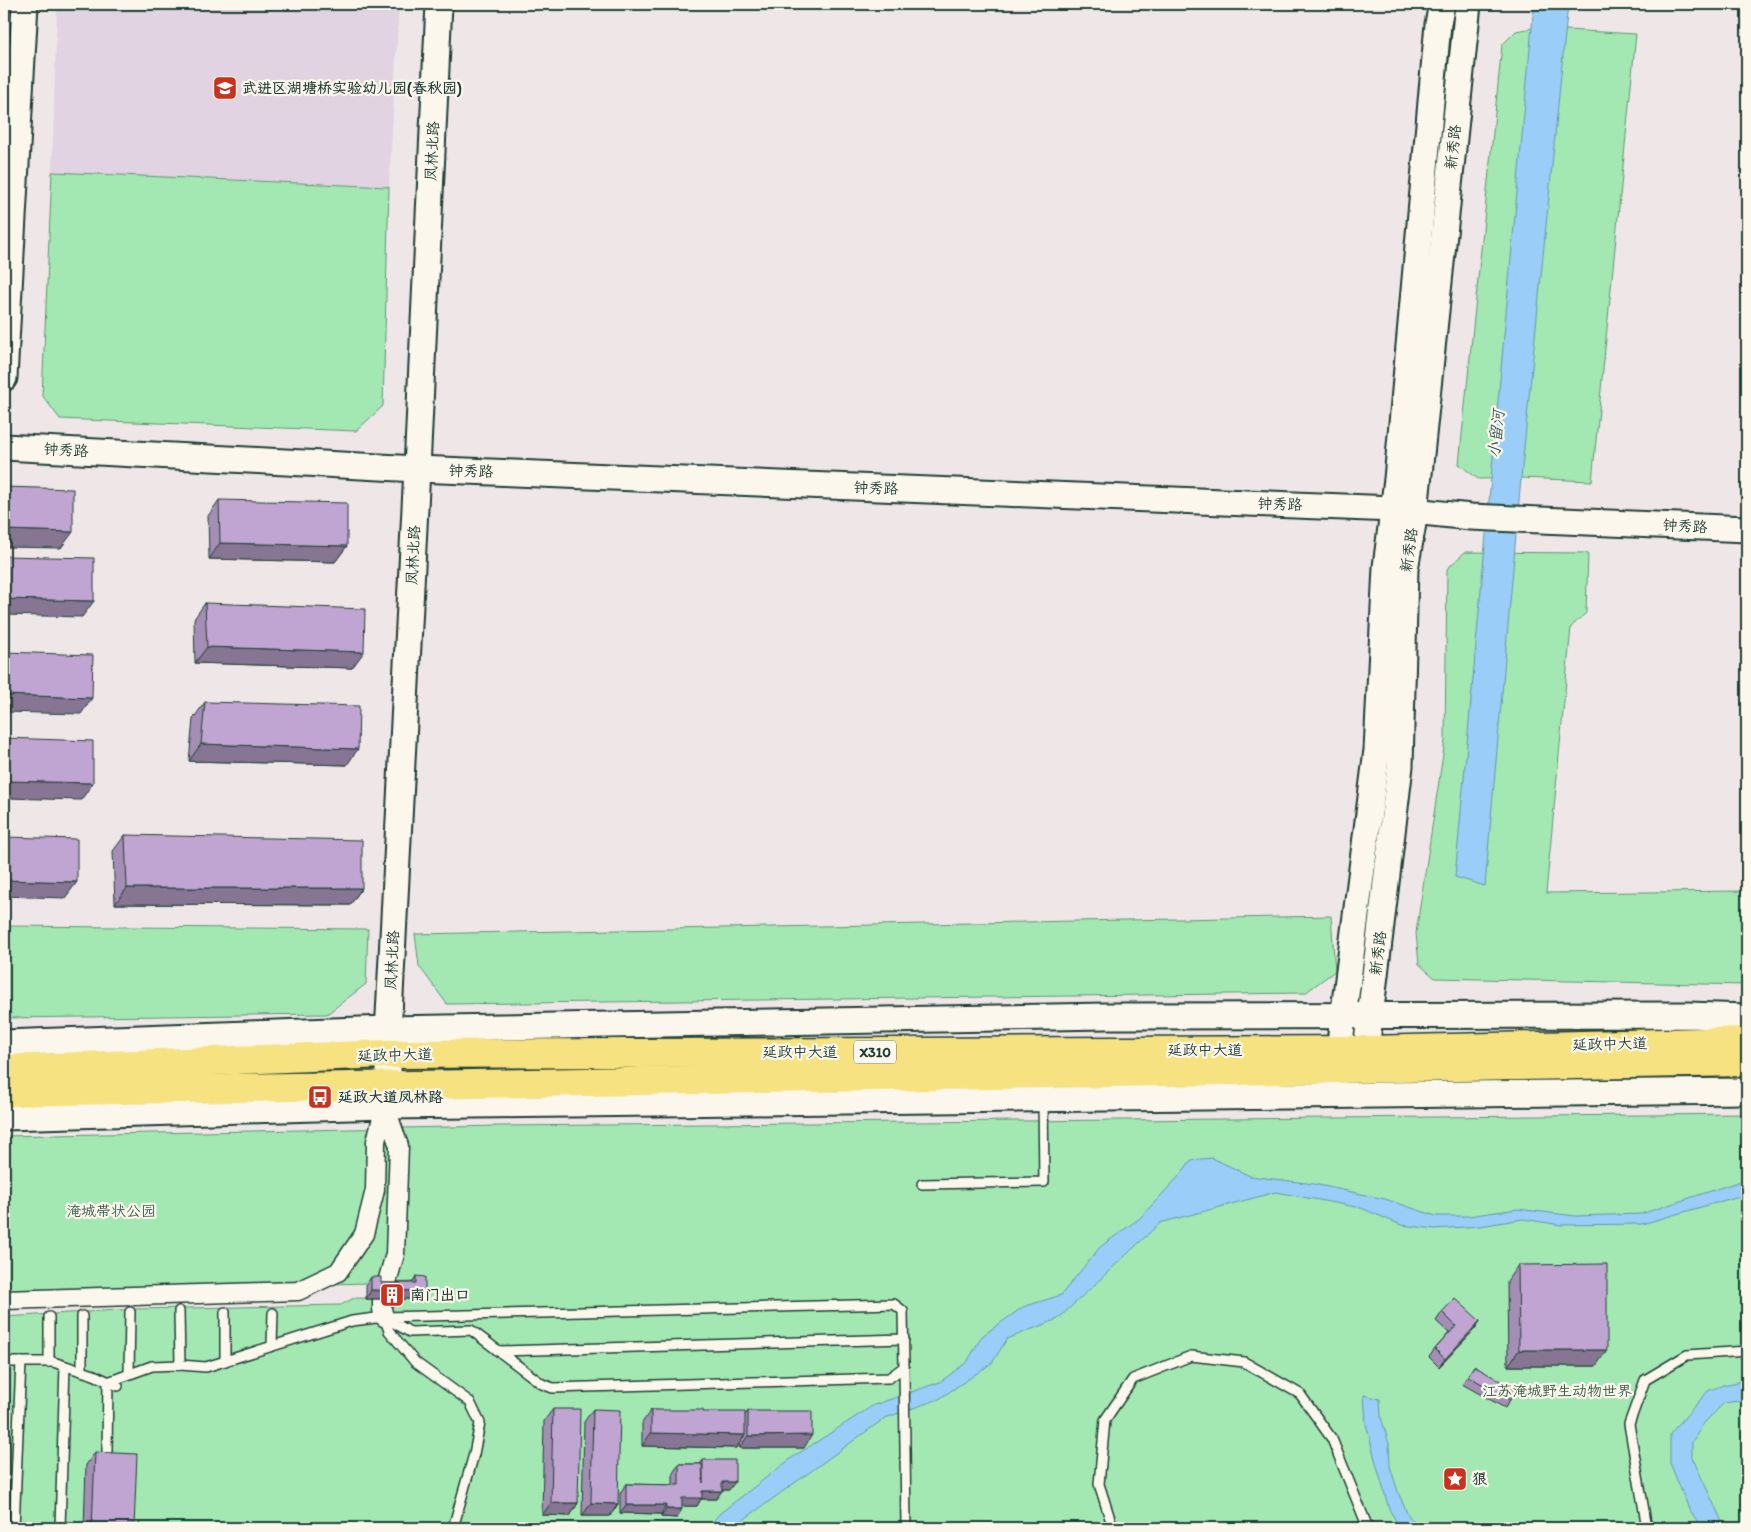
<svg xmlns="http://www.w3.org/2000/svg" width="1751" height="1532" viewBox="0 0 1751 1532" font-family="Itim,'LXGW WenKai TC',sans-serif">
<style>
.built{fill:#e1d3e1}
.green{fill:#a3e8b3;stroke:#619274}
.water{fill:#9acef8;stroke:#6994aa}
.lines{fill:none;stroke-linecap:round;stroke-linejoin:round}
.lane-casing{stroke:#1f3d34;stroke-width:12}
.street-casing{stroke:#1f3d34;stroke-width:21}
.secondary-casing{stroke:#1f3d34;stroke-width:29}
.primary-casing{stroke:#1f3d34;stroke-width:31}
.lane{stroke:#fbf7ec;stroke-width:9}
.street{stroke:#fbf7ec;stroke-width:18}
.secondary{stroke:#fbf7ec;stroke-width:25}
.primary{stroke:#f6e281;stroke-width:28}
.wall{fill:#a58eb5;stroke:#1f3d34}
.shaded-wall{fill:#867493;stroke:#1f3d34}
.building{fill:#c0a5d2;stroke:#1f3d34}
.labels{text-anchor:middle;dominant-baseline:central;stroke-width:4.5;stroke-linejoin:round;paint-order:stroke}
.shield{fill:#fbf7ec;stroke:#61756b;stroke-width:1}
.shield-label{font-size:14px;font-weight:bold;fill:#1f3d34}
.poi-label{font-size:15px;font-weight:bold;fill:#1f3d34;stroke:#fbf7ec;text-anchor:start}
.street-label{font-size:15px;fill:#1f3d34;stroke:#fbf7ec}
.park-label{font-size:15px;fill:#395f4d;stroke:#fbf7ec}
.water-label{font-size:16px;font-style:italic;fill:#385a5b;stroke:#fbf7ec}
</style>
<rect width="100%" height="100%" fill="#efe7e7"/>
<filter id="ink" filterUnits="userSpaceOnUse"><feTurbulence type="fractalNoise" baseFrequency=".02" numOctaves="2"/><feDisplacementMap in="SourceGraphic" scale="10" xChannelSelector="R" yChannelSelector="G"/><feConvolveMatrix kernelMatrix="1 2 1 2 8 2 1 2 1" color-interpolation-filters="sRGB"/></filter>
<g filter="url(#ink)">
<path class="built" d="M57 4H399L389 187 52 172Z"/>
<g class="green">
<path d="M1532 28 1636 34 1592 481 1521 478 1478 479 1459 464 1502 45 1516 31Z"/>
<path d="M52 172 389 187 383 406 356 431 60 419 42 395Z"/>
<path d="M1465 552 1588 553 1586 613 1571 627 1546 893 1747 891V985L1435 978 1419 964 1416 933 1445 741 1447 569Z"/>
<path d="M1331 916 1335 971 1305 993 447 1004 419 966 415 934Z"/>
<path d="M4 926 368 929 366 984 327 1014 4 1018Z"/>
<path d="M1747 1114V1528H4V1317L135 1309 341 1305 354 1298 419 1299V1282L4 1291V1136L500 1126Z"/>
</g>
<g class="water">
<path d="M1534 4H1568L1521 478 1485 886 1455 877Z"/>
<path d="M1212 1158 1250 1176 1314 1184 1385 1199 1436 1216H1468L1517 1209 1576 1216 1641 1214 1741 1181H1747V1197H1736L1642 1224 1561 1225 1523 1219 1480 1226 1435 1229 1401 1225 1361 1208 1276 1192 1160 1223 1058 1319 1007 1339 992 1363 939 1399 885 1418 732 1528H708L719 1514 793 1457 874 1405 940 1382 967 1362 982 1336 1023 1307 1061 1295 1100 1247 1140 1218 1180 1175 1191 1160Z"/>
<path d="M1743 1381V1391L1747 1392V1400L1724 1403 1704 1423 1692 1442V1457L1725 1528H1702L1689 1509 1670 1463V1434L1708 1391 1723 1385Z"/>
<path d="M1364 1395 1380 1399 1381 1417 1389 1444 1390 1466 1398 1492 1407 1513 1418 1528H1400L1389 1509 1376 1463 1366 1424Z"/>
</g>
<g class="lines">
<defs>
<g id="lane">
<path d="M922 1184 1044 1182 1043 1100"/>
<path d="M179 1311 180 1365"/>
<path d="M384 1317 389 1331 415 1362 470 1402 480 1423 474 1454 453 1528"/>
<path d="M272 1346 273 1313"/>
<path d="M498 1351 904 1339"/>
<path d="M225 1361V1312"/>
<path d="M4 1362H53L94 1375 118 1386"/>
<path d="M49 1362V1317"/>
<path d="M904 1367 906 1528"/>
<path d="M82 1371V1316"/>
<path d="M129 1374 130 1312"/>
<path d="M107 1451 108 1382 152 1366 180 1365 206 1367 352 1321 384 1317 894 1304 903 1311 904 1367 889 1378 553 1388 542 1384 471 1330 410 1332 384 1317"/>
<path d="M14 1528 21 1362"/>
<path d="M60 1528 65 1366"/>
<path d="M1113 1528 1099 1484 1105 1420 1133 1379 1191 1356 1244 1362 1300 1394 1332 1439 1368 1528"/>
<path d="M1647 1528 1629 1424 1645 1380 1687 1355 1747 1351"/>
</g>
<g id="street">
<path d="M4 1300 298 1291 338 1272 364 1234 375 1190 376 1141 385 1106"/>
<path d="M384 1317 382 1309V1300L395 1254 399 1146 385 1106"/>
</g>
<g id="secondary">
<path d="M4 378 25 4"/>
<path d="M4 447 417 469 1393 509 1471 517 1747 529"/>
<path d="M4 1043 388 1029 1106 1016 1688 1015 1747 1017"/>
<path d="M1368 1069 1366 1050 1400 766 1405 569 1415 512 1468 4"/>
<path d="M1340 1071 1339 1050 1377 750 1386 567 1397 479 1438 24 1442 4"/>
<path d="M386 1105 389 1084 387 1054 417 469 439 4"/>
<path d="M4 1117 385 1106 1747 1091"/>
</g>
<g id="primary">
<path d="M4 1069 387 1054 1366 1050 1747 1041"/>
<path d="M4 1092C585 1079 1166 1075 1747 1062"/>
</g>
</defs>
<use href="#lane" class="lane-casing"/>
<use href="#street" class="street-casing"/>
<use href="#secondary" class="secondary-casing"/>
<use href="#primary" class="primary-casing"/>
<use href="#lane" class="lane"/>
<use href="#street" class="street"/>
<use href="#secondary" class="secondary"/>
<use href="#primary" class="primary"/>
</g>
<g class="wall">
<path d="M219 500 347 546 335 562 209 559 208 516Z"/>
<path d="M205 603 352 668 195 663 194 619Z"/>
<path d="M205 702 347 765 189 761 193 719Z"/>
<path d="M125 835 362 888 350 905 115 904 113 851Z"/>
<path d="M1518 1265 1596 1366H1508L1507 1281Z"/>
<path d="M416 1276 419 1299H366V1285L371 1277 381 1283H412Z"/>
<path d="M1442 1312 1480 1321 1474 1330 1439 1367 1429 1357 1435 1349 1449 1333 1436 1321Z"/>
<path d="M1747 1363V1392H1743L1744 1368Z"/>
<path d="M1474 1366 1510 1400 1505 1408 1462 1384Z"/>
<path d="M553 1409 578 1503 570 1516 542 1515 544 1421Z"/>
<path d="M593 1409 618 1504 610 1516H582L584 1422Z"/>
<path d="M651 1410 745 1415 748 1411 804 1448H739V1444L736 1448 642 1446V1423Z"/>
<path d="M95 1452 134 1528H84L86 1465Z"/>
<path d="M703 1460 729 1490H722L716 1499H701L697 1506H682L677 1518 661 1517V1514L620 1513V1493L626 1484 673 1485V1473L679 1464H700Z"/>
</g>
<g class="shaded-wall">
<path d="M4 530 73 532 61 548 4 547Z"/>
<path d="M220 543 347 546 335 562 209 559Z"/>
<path d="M4 599 94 601 82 617 4 615Z"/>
<path d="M207 647 364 652 352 668 195 663Z"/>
<path d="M4 695 92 698 81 714 4 712Z"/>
<path d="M201 744 358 749 347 765 189 761Z"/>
<path d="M4 781 93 783 81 800 4 798Z"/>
<path d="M4 880 77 882 65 898 4 896Z"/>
<path d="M127 888H362L350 905 115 904Z"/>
<path d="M371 1290 425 1291 419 1299H366Z"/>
<path d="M1480 1321 1474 1330 1439 1367 1445 1359Z"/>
<path d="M1519 1350H1607L1596 1366H1508Z"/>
<path d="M1747 1386V1392H1743Z"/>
<path d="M651 1433 745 1435 736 1448 642 1446Z"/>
<path d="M812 1435 804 1448H739L748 1436Z"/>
<path d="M722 1482H735L729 1490H716Z"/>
<path d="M702 1491H722L716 1499H701L697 1506H677L682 1498Z"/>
<path d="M551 1503H578L570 1516 542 1515Z"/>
<path d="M591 1503 618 1504 610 1516H582Z"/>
<path d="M626 1505H666L661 1514 620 1513Z"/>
<path d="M666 1509H682L677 1518 661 1517Z"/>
</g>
<g class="building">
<path d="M4 487 73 489V532L4 530Z"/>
<path d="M219 500 347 503V546L220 543Z"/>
<path d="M4 556 94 558V601L4 599Z"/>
<path d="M205 603 365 609 364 652 207 647Z"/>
<path d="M4 652 93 655 92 698 4 695Z"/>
<path d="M205 702 359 706 358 749 201 744Z"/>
<path d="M4 738 93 741V783L4 781Z"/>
<path d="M125 835 362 840V888H127Z"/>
<path d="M4 837 77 839V882L4 880Z"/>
<path d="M1607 1264V1350H1519L1518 1265Z"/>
<path d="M416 1276 425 1277V1291L371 1290V1277H381V1283H416Z"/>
<path d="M1455 1298 1480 1321 1445 1359 1435 1349 1456 1326 1442 1312Z"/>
<path d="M1474 1366 1516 1390 1510 1400 1468 1376Z"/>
<path d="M553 1409H580L578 1503H551Z"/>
<path d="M593 1409 620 1410 618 1504 591 1503Z"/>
<path d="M651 1410H703V1412H745V1435L651 1433Z"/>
<path d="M748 1411H812V1435L748 1436Z"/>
<path d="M95 1452 137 1454 134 1528H92Z"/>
<path d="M703 1460H735V1482H722V1491H702V1498H682V1509H666V1505H626V1484L679 1485V1464H702L703 1483Z"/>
</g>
</g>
<defs>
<symbol id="school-square" viewBox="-11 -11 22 22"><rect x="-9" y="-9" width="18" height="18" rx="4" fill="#c8321e" stroke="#fbf7ec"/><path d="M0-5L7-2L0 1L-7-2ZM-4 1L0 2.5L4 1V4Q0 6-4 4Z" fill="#fff"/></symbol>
<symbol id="bus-square" viewBox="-11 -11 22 22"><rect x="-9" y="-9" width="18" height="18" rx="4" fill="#c8321e" stroke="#fbf7ec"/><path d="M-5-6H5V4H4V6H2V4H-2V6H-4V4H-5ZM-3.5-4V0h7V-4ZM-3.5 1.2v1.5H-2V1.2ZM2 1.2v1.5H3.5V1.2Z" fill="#fff"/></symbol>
<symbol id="building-square" viewBox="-11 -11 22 22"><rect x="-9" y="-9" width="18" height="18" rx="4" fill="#c8321e" stroke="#fbf7ec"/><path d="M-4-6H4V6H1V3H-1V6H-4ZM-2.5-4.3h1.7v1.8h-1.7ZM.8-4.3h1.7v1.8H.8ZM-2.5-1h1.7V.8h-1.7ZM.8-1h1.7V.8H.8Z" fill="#fff"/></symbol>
<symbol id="sight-square" viewBox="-11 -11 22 22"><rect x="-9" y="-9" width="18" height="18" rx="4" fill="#c8321e" stroke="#fbf7ec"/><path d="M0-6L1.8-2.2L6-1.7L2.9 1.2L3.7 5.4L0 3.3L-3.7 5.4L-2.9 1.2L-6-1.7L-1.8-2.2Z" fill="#fff"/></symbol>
</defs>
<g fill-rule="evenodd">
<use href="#school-square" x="211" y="74" width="28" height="28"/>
<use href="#bus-square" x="306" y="1083" width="28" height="28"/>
<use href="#building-square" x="378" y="1281" width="28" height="28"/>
<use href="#sight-square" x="1441" y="1465" width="28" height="28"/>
</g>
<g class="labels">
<rect class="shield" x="854" y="1040.5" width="42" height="23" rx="4"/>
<g class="shield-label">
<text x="875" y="1052">X310</text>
</g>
<g class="poi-label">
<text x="242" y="88">武进区湖塘桥实验幼儿园(春秋园)</text>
<text x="338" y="1097">延政大道凤林路</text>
<text x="410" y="1295">南门出口</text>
<text x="1472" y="1479">狼</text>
</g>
<g class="street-label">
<text transform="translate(1453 147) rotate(-84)">新秀路</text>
<text transform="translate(432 151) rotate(-87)">凤林北路</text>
<text transform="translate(66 450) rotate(3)">钟秀路</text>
<text transform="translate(471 471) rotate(2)">钟秀路</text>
<text transform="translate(876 488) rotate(2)">钟秀路</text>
<text transform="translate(1280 504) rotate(2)">钟秀路</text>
<text transform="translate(1685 526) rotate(3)">钟秀路</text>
<text transform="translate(1409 550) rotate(-82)">新秀路</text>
<text transform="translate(413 555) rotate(-87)">凤林北路</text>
<text transform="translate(1378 953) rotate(-83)">新秀路</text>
<text transform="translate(392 960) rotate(-87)">凤林北路</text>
<text transform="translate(1610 1044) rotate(-1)">延政中大道</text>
<text x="1205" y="1050">延政中大道</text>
<text x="800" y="1052">延政中大道</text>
<text transform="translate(395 1055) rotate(-1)">延政中大道</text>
</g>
<g class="park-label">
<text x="111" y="1211">淹城带状公园</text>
<text x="1557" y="1391">江苏淹城野生动物世界</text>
</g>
<g class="water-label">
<text transform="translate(1496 434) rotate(-84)">小留河</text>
</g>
</g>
<rect width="1751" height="1532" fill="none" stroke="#fbf7ec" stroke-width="20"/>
<rect x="10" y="10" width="1731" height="1512" fill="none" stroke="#1f3d34" stroke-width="2" filter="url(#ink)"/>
</svg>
